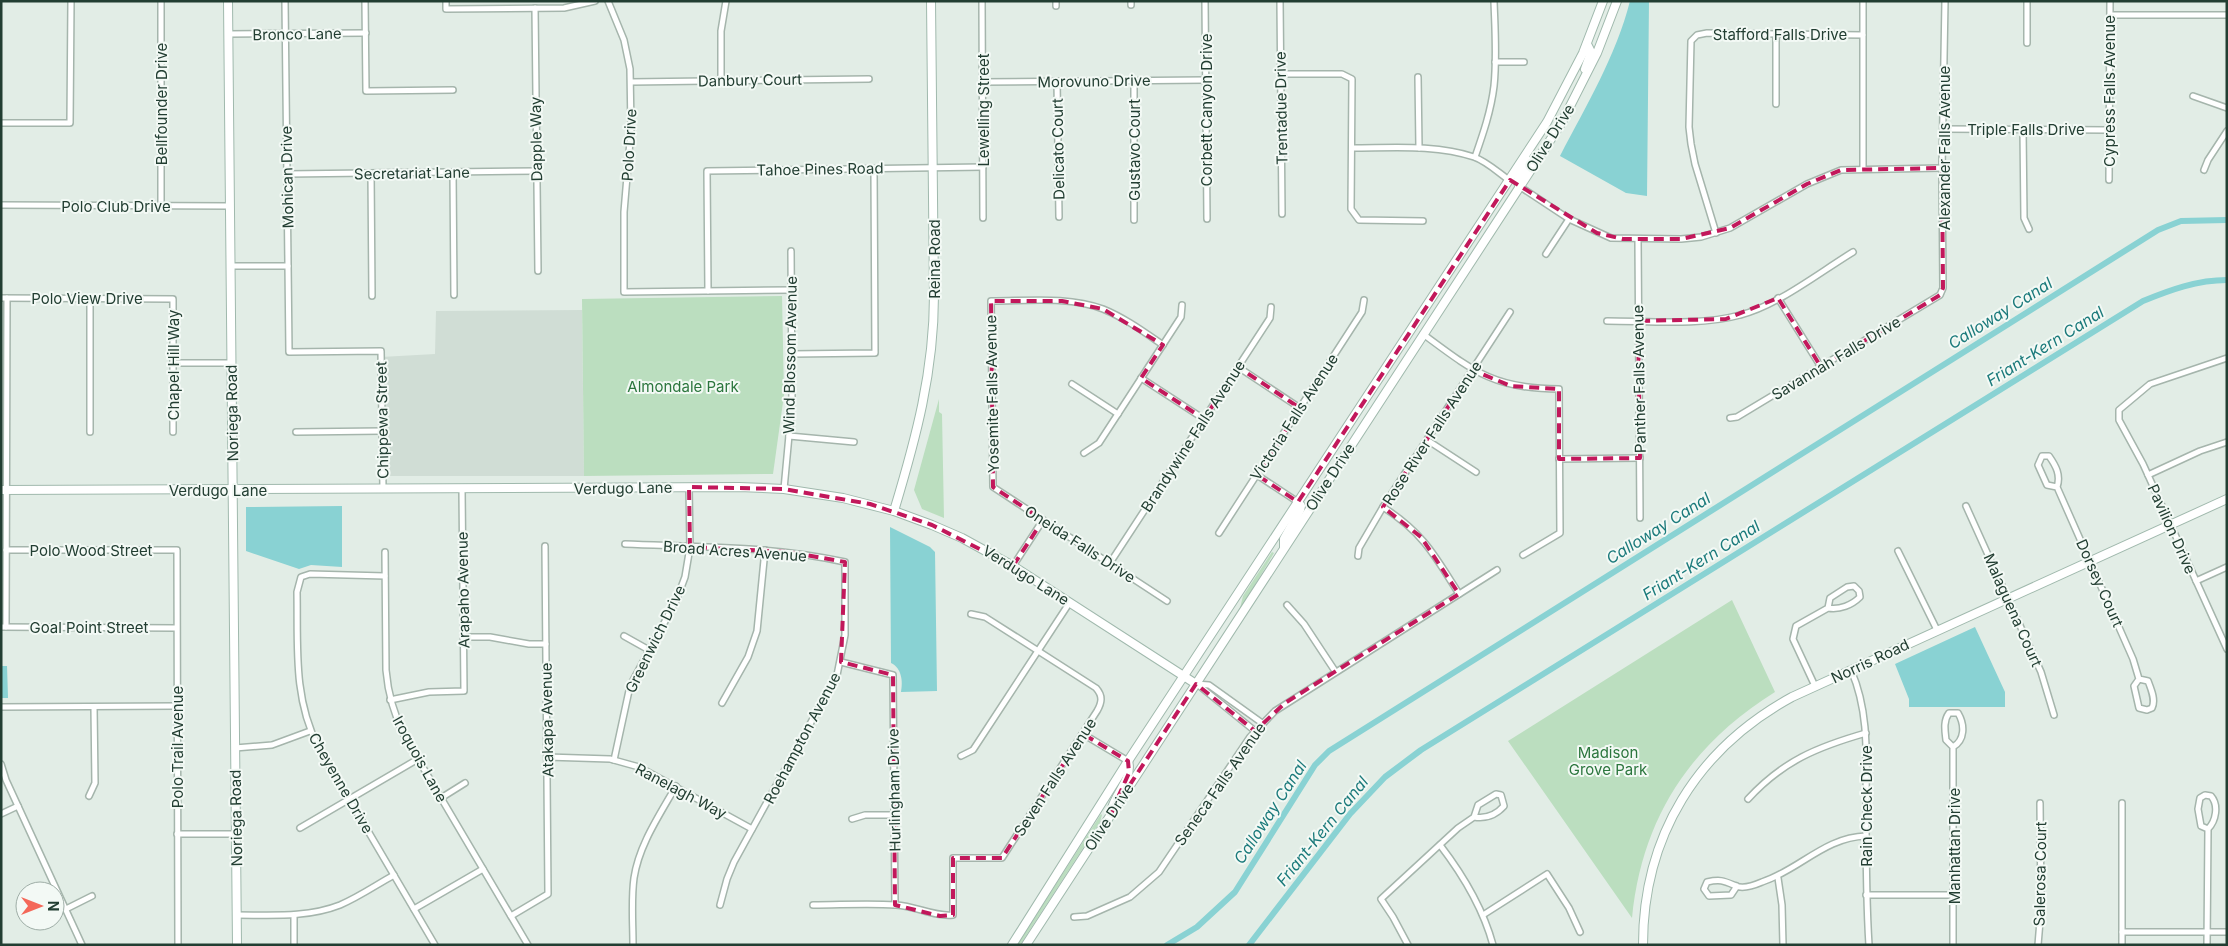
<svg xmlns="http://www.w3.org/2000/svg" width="2228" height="946" viewBox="0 0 2228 946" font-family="Inter,sans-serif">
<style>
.built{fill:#d0ddd5}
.green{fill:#bbdebf}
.water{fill:#89d2d3}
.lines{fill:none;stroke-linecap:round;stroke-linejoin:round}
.canal{stroke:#89d2d3;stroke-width:6}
.street-casing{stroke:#a5b5ac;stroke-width:8}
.secondary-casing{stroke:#a0b9ad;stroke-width:10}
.street{stroke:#fff;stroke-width:5}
.secondary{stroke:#fff;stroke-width:8}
.marked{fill:none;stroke:#c2185b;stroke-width:4;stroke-dasharray:10 6;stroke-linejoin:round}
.labels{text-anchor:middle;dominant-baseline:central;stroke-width:4;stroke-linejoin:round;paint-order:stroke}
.street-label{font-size:15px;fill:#223e32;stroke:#f3f9f5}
.park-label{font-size:15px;fill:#2b763d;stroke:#f3f9f5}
.water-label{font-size:16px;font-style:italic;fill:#1b7a7b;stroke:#f3f9f5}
</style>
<rect width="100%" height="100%" fill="#e2ede6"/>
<path class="built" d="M582 310 584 476H383L381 357 435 354 436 311Z"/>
<g class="green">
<path d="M782 296 784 395 773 474 584 476 582 299Z"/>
<path d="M939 399V412L942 414 944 518 922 509 914 490Z"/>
<path d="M1272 552 1274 553 1239 612 1243 596Z"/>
<path d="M1732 600 1775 692C1690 745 1642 818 1632 918L1508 741Z"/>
<path d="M1101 814 1102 815 1100 822 1020 945H1017Z"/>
</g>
<g class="water">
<path d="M1630 1H1649L1647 196 1626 193 1560 156C1586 106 1616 56 1630 1Z"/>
<path d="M342 506V567L311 565 299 569 246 551V507Z"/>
<path d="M890 527 930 547 935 552 937 691 901 692C903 682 902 668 891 663Z"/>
<path d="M1975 627 2005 692V707H1909V699L1895 664Z"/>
<path d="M1 666H7L8 698H1Z"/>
</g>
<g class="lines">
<g class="canal">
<path d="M1167 945 1197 927 1235 892 1315 765 1329 751 2158 230 2181 221 2227 220"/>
<path d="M1249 945 1350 814 1385 777 1421 750 2143 301C2170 290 2197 280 2227 280"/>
</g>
<defs>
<g id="street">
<path d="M285 1 289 352 381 351 383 489"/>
<path d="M365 1 366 91 453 90"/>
<path d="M446 1V9L564 8 595 1"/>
<path d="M608 1 624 40 630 69 631 129 624 212V292L791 290"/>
<path d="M982 1 983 218"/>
<path d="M1056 1V6"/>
<path d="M1131 1V5"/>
<path d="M1205 1 1207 219"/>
<path d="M1280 1 1282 214"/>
<path d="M535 8 538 271"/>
<path d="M2110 15H2227"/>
<path d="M228 34 366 33"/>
<path d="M1776 34V104"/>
<path d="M2027 43V1"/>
<path d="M1495 62H1524"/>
<path d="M1281 74H1342L1352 79 1351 209 1359 220 1423 221"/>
<path d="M1418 77 1419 148"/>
<path d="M1134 80V220"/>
<path d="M721 81V31L726 1"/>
<path d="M1057 81 1059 217"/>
<path d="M631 82 869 79"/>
<path d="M982 82 1206 80"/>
<path d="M2193 96 2227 108"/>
<path d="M1 123H70L71 1"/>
<path d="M1943 129 2109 130"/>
<path d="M2023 129 2024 218 2029 229"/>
<path d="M1352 148C1391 148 1436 144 1474 157 1486 161 1499 173 1509 180"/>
<path d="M1475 157C1483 134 1491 111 1494 86 1497 58 1495 30 1494 1"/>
<path d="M1863 169V1"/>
<path d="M2204 170 2208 160 2227 131"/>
<path d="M453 172 454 295"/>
<path d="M371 173 372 296"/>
<path d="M287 174 537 171"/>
<path d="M2109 180 2110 1"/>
<path d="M1519 186 1569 219 1611 238 1681 239 1701 237 1730 228 1807 184 1841 170 1942 168"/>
<path d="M1 205 230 206"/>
<path d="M161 206V1"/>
<path d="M1716 233 1695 164 1691 144 1689 127 1691 41 1697 35 1707 33 1863 35"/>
<path d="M1638 240 1640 518"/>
<path d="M1546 254 1569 219"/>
<path d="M231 266H288"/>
<path d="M708 291 707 171 983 167"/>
<path d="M1 298 173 299V432"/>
<path d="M1778 298 1821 367"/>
<path d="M1607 321C1649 321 1700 326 1740 315 1777 306 1820 272 1853 252"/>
<path d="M1423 334C1473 371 1494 389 1559 389L1560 533 1523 555"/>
<path d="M1163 345C1144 332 1125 318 1103 309 1068 296 1028 301 991 301L993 487 1167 601"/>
<path d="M792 354 875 353 874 169"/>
<path d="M2227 358 2150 384 2119 410V420L2143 464 2227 649"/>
<path d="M173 363H232"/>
<path d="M1238 367 1300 408"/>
<path d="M1141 378 1204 419"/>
<path d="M1072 384 1118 414"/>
<path d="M1730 418 1737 417 1940 295 1943 288 1942 168 1945 1"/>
<path d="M90 432V298"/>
<path d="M296 432 382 431"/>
<path d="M789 436 854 442"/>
<path d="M1427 440 1476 472"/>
<path d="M1084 453 1099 443 1181 317 1182 305"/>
<path d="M1559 459 1640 458"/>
<path d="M1257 475 1298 502"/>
<path d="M2148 475 2200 451 2227 442"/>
<path d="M2057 487 2047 485 2038 465 2042 456H2049C2056 466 2061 475 2057 487L2133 659 2139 679 2134 686 2139 708 2147 710 2152 708C2156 700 2151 689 2148 681L2139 679"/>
<path d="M784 489 792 403 791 251"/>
<path d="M1966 506 2041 672 2054 715"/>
<path d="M1383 507C1423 533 1434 554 1459 594"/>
<path d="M1219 533 1362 312 1364 300"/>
<path d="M625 544C698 547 773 546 845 562V635L837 675 734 862 727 879 720 905"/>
<path d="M6 550H177L178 945"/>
<path d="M1898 551 1937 630"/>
<path d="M385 552 386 670C388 694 394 715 405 737L528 945"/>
<path d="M1358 556 1359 548 1383 507 1510 312"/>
<path d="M1110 563 1270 318 1271 307"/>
<path d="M1013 566 1043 520"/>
<path d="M385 576 310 574 301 577 297 592C298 645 293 698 318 746L435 945"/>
<path d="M2196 581 2227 567"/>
<path d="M1287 605 1304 624 1335 671"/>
<path d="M1 627 176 628"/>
<path d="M6 627 7 298"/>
<path d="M624 636 649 650"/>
<path d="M463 637H490L529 644H546"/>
<path d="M841 662 893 675 895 905"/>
<path d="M1851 670C1870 713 1866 760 1866 806 1866 853 1866 899 1869 945"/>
<path d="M1196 684 1209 685 1262 723"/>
<path d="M1197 684 1255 731"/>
<path d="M1815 686 1793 639 1796 626 1828 608C1840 610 1852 605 1860 597L1859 591 1854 586 1847 587 1830 598 1828 608"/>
<path d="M390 700 429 692 464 691 462 489"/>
<path d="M722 703 748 657 757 631 765 550"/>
<path d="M1 707 176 706"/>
<path d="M1083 734 1128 761"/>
<path d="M235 748 272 745 310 731"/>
<path d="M961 756 973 750 1070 602"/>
<path d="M547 757 610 759 639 767 752 829"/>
<path d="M614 760 630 686 676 601 685 577 690 547 689 487"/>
<path d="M1 764 6 780 82 945"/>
<path d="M89 796 95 783 94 707"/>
<path d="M441 798 465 783"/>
<path d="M1748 799C1783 761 1817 747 1866 733"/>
<path d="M2122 803V945"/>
<path d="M1 814 18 806"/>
<path d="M852 819 865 815H894"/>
<path d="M300 828 418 759"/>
<path d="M177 834H236"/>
<path d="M1440 845C1463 875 1483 908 1493 945"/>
<path d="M1778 878 1782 905 1783 945"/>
<path d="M1737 886 1731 895 1709 896 1704 889 1707 882C1721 879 1724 881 1736 886 1743 889 1755 885 1762 882 1799 870 1825 837 1866 836"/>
<path d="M1866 895H1954"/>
<path d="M813 905C840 905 868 903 896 905 916 906 934 917 953 915V858H1002L1097 711C1102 702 1103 696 1096 688L985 617 971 614"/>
<path d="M66 909 92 896"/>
<path d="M414 909 483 869"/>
<path d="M237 915C271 915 307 918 340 905 359 897 376 885 394 875"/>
<path d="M294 915V945"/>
<path d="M1483 915 1547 874 1569 908 1580 932"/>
<path d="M511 916 548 894 545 546"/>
<path d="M1074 917 1087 916 1130 897 1159 872 1250 737 1275 711 1497 570"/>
<path d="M2122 932H2227"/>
<path d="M633 945C633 923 631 900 634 878 639 845 659 816 676 786"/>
<path d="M1408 945 1393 917 1381 899 1458 828 1474 817 1478 805 1496 794 1501 795 1504 806C1496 815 1485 819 1474 817"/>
<path d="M1953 945V747L1946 740C1945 731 1943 721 1949 713H1958C1965 725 1965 740 1953 747"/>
<path d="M2038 945 2041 909 2040 803"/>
<path d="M2207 945 2208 829C2216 821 2219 805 2211 796L2205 795 2200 798 2198 809 2201 826 2208 829"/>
</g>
<g id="secondary">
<path d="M228 1 237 945"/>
<path d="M1585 69 1591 52 1587 44"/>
<path d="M1519 186 1518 180 1527 160"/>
<path d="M1 490 739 487 784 489 843 498 894 511 932 525 962 538 1013 566 1196 684"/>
<path d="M894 511C916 438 934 372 934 295L931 1"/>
<path d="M1284 547V539L1300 510 1301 506 1298 502"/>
<path d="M1112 808C1116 793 1133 778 1128 761"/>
<path d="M1012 945 1128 761 1547 122 1583 53 1603 1"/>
<path d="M1026 945 1562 122 1597 53 1617 1"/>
<path d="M1643 945C1643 836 1697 749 1792 697L2227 499"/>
</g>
</defs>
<use href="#street" class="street-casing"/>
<use href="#secondary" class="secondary-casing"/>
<use href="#street" class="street"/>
<use href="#secondary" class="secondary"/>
</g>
<path class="marked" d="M1942 168 1943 288 1940 295 1821 367 1778 298 1726 319 1638 321 1640 458 1559 459V389L1511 386 1472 370 1383 507 1421 537 1459 594 1285 703 1255 731 1196 684 1110 815 1129 773 1128 761 1083 734 1002 858H953V915L940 916 895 905 893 675 841 662 845 562 789 552 690 547 689 487 784 489 870 504 932 525 1013 566 1043 520 993 487 991 301H1062L1103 309 1163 345 1141 378 1204 419 1238 367 1300 408 1257 475 1298 502 1510 180 1597 233 1623 239H1681L1730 228 1807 184 1841 170Z"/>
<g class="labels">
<g class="street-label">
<text transform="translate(297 34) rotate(-1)">Bronco Lane</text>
<text x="1780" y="34">Stafford Falls Drive</text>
<text transform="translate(750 80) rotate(-1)">Danbury Court</text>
<text transform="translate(1094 81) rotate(-1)">Morovuno Drive</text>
<text transform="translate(2109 91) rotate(-90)">Cypress Falls Avenue</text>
<text transform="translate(161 104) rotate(-90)">Bellfounder Drive</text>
<text transform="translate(1281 108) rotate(-91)">Trentadue Drive</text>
<text transform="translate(983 110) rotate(-90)">Lewelling Street</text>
<text transform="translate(1206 110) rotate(-90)">Corbett Canyon Drive</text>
<text x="2026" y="129">Triple Falls Drive</text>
<text transform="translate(1550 138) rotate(-58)">Olive Drive</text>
<text transform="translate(536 139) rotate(-91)">Dapple Way</text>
<text transform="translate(629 145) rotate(-87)">Polo Drive</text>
<text transform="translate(1944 148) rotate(-90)">Alexander Falls Avenue</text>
<text transform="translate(1058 149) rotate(-91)">Delicato Court</text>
<text transform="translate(1134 150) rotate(-90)">Gustavo Court</text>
<text transform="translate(820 169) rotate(-1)">Tahoe Pines Road</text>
<text transform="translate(412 173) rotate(-1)">Secretariat Lane</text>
<text transform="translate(287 177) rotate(-91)">Mohican Drive</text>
<text x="116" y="206">Polo Club Drive</text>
<text transform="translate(934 259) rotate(-90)">Reina Road</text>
<text x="87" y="298">Polo View Drive</text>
<text transform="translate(790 355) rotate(-89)">Wind Blossom Avenue</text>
<text transform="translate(1836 358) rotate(-31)">Savannah Falls Drive</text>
<text transform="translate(173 365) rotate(-90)">Chapel Hill Way</text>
<text transform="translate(1639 379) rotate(-91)">Panther Falls Avenue</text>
<text transform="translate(992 394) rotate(-91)">Yosemite Falls Avenue</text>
<text transform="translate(232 413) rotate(-91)">Noriega Road</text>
<text transform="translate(1294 417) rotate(-57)">Victoria Falls Avenue</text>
<text transform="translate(382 420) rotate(-91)">Chippewa Street</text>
<text transform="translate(1432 433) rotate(-57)">Rose River Falls Avenue</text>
<text transform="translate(1193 436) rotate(-57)">Brandywine Falls Avenue</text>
<text transform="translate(1330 477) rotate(-57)">Olive Drive</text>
<text transform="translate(623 488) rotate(-1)">Verdugo Lane</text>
<text x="218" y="490">Verdugo Lane</text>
<text transform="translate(2172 529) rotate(66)">Pavilion Drive</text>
<text transform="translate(1080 544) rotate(33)">Oneida Falls Drive</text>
<text x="91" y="550">Polo Wood Street</text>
<text transform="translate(735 551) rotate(4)">Broad Acres Avenue</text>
<text transform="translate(1026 575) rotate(32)">Verdugo Lane</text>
<text transform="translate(2100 583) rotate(66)">Dorsey Court</text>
<text transform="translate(463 590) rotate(-91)">Arapaho Avenue</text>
<text transform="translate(2013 610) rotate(66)">Malaguena Court</text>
<text x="89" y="627">Goal Point Street</text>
<text transform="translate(655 639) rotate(-64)">Greenwich Drive</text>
<text transform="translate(1870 661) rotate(-25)">Norris Road</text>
<text transform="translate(547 720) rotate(-91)">Atakapa Avenue</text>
<text transform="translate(802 738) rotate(-62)">Roehampton Avenue</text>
<text transform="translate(177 747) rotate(-90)">Polo Trail Avenue</text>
<text transform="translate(420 759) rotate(61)">Iroquois Lane</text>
<text transform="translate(1055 777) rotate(-57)">Seven Falls Avenue</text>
<text transform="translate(341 783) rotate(60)">Cheyenne Drive</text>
<text transform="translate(1220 784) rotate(-55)">Seneca Falls Avenue</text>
<text transform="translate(894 790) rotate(-91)">Hurlingham Drive</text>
<text transform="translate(681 791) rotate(28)">Ranelagh Way</text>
<text transform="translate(1866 806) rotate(-90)">Rain Check Drive</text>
<text transform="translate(1109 817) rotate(-57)">Olive Drive</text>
<text transform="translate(236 818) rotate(-91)">Noriega Road</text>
<text transform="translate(1954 846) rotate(-90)">Manhattan Drive</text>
<text transform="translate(2040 874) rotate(-89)">Salerosa Court</text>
</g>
<g class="park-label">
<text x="683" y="386">Almondale Park</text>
<text x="1608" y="752">Madison<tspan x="1608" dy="17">Grove Park</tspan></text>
</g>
<g class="water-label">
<text transform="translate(2000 313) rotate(-32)">Calloway Canal</text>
<text transform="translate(2045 346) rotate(-32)">Friant-Kern Canal</text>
<text transform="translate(1658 528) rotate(-32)">Calloway Canal</text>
<text transform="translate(1701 560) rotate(-32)">Friant-Kern Canal</text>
<text transform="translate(1270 812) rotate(-57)">Calloway Canal</text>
<text transform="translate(1322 831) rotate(-51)">Friant-Kern Canal</text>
</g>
</g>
<rect width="2228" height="946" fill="none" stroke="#223e32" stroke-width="5"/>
<g transform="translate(40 906) rotate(90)"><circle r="24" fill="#f3f9f5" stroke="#9faea7"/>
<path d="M0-4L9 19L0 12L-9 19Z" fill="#f46859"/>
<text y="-8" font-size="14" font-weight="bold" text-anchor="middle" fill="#223e32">N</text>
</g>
</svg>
